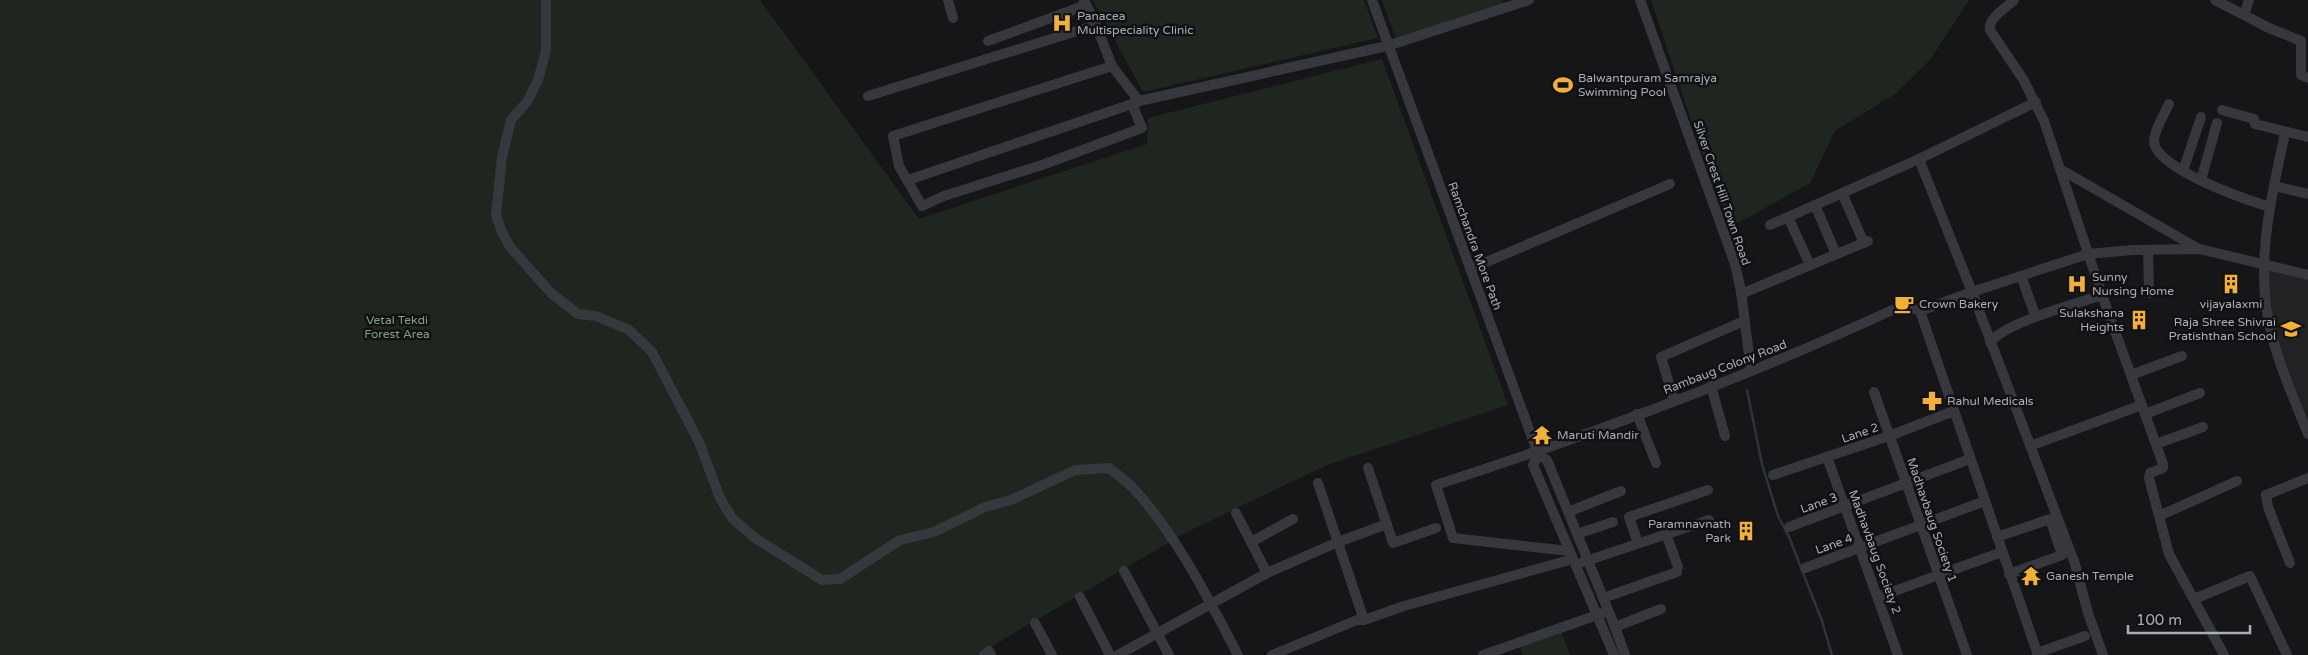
<svg xmlns="http://www.w3.org/2000/svg" width="2308" height="655" viewBox="0 0 2308 655" font-family="'Varela Round',sans-serif">
<style>
.built{fill:#222225}
.green{fill:#1e261f}
.lines{fill:none;stroke-linecap:round;stroke-linejoin:round}
.stream{stroke:#2c353c;stroke-width:2.5}
.minor{stroke:#37383d;stroke-width:10}
.labels{text-anchor:middle;dominant-baseline:central;stroke-width:5;stroke-linejoin:round;paint-order:stroke}
.poi-label{font-size:12px;fill:#a8adb8;stroke:#111113;text-anchor:start}
.street-label{font-size:12px;fill:#a8adb8;stroke:#111113}
.park-label{font-size:12px;fill:#7fa381;stroke:#111113}
</style>
<rect width="100%" height="100%" fill="#161618"/>
<path class="built" d="M2267 269 2308 278V420L2305 421 2282 361 2267 296Z"/>
<g class="green">
<path d="M0 0H760L919 219 1147 144 1148 118 1382 59 1508 405 1327 465 1183 534 977 655H0Z"/>
<path d="M1093 0H1364L1378 38 1143 92Z"/>
<path d="M1382 0H1502L1504 6 1396 39Z"/>
<path d="M1651 0H1969L1930 60 1895 94 1835 131 1810 183 1731 227 1703 156Z"/>
<path d="M1562 633 1570 655H1523L1520 647Z"/>
</g>
<g class="lines">
<path class="stream" d="M1747 390 1762 464 1778 516 1789 537 1822 621 1832 655"/>
<g class="minor">
<path d="M546 0V51L538 80 527 102 511 120 502 157 496 215 501 230 510 247 551 293 578 314 596 316 629 330 652 352 699 442 720 498 732 518 755 538 822 580 840 579 900 540 934 532 985 507 1011 500 1075 470 1109 468C1118 475 1128 482 1135 490 1178 538 1208 598 1238 655"/>
<path d="M948 0 953 18"/>
<path d="M1084 0 1096 25 1112 66 1139 101 1387 46 1529 0"/>
<path d="M1372 0 1537 451 1538 455 1547 460 1615 627 1625 655"/>
<path d="M1640 0 1735 264 1741 291 1751 371"/>
<path d="M2014 0C2006 8 1988 18 1990 30L2023 79 2044 121 2102 295 2163 464V468L2150 473 2149 478 2169 554 2224 655"/>
<path d="M2215 0 2269 28 2301 41V75L2308 78"/>
<path d="M2244 15 2249 0"/>
<path d="M988 41 1086 5"/>
<path d="M1112 66 893 136 899 166 922 206 944 196 1042 165 1142 128 1132 104"/>
<path d="M868 96 1096 25"/>
<path d="M2169 104C2164 115 2155 128 2154 140 2152 168 2247 200 2270 207"/>
<path d="M2222 110 2254 119 2255 124 2308 137"/>
<path d="M2285 133C2274 186 2260 241 2265 296 2269 344 2290 389 2308 434"/>
<path d="M1919 159 1972 292 2075 564 2088 613 2103 655"/>
<path d="M2060 169 2199 249"/>
<path d="M2183 171 2201 117"/>
<path d="M908 180 1138 102"/>
<path d="M2201 180 2217 123"/>
<path d="M2274 186 2308 194"/>
<path d="M1842 193 1864 243"/>
<path d="M1815 205 1836 254"/>
<path d="M1788 217 1810 265"/>
<path d="M1770 225 1919 159 2036 102"/>
<path d="M2148 250 2149 293"/>
<path d="M1470 269 1670 184"/>
<path d="M2021 276 2034 312"/>
<path d="M1741 294 1868 241"/>
<path d="M1920 311 2038 655"/>
<path d="M1990 342C2009 321 2073 305 2102 295"/>
<path d="M2131 375 2182 356"/>
<path d="M1711 386 1725 436"/>
<path d="M1874 392 1967 655"/>
<path d="M1674 400 1661 357 1744 321"/>
<path d="M1637 414 1656 463"/>
<path d="M2145 414 2200 393"/>
<path d="M2156 444 2203 427"/>
<path d="M2030 446 2142 405"/>
<path d="M1538 455 1533 465 1614 655"/>
<path d="M1827 457 1898 655"/>
<path d="M1368 468 1393 543 1436 528"/>
<path d="M1773 475 1889 436 1954 411"/>
<path d="M1568 512 1621 491"/>
<path d="M1236 513 1267 573"/>
<path d="M2159 516 2237 481"/>
<path d="M1789 527 1970 459"/>
<path d="M1577 534 1613 522"/>
<path d="M1666 534 1678 567"/>
<path d="M1997 537 2050 519 2062 555 2009 574"/>
<path d="M1251 542 1293 519"/>
<path d="M1638 543 1629 517 1708 490"/>
<path d="M1569 551 1453 538 1436 485C1590 435 1743 379 1890 311L1908 307 1920 311 1972 292 2088 254 2133 250 2200 249 2308 275"/>
<path d="M1583 562 1709 520"/>
<path d="M2290 563 2268 507 2266 495 2308 478"/>
<path d="M1805 568 1985 501"/>
<path d="M1124 571 1169 655"/>
<path d="M1080 597 1110 655"/>
<path d="M1878 597 2002 552"/>
<path d="M1603 598 1677 572"/>
<path d="M2194 599 2250 576 2287 655"/>
<path d="M1364 620 1404 606 1573 559"/>
<path d="M1035 623 1052 655"/>
<path d="M1615 627 1661 609"/>
<path d="M2037 653 2085 636"/>
<path d="M984 655 989 651 991 655"/>
<path d="M1118 655 1267 573 1338 542 1387 524"/>
<path d="M1272 655 1357 620H1364L1318 483"/>
<path d="M1483 655 1603 613"/>
</g>
</g>
<defs>
<symbol id="hospital-bare" viewBox="-9 -9 18 18"><path d="M-5-5h3v3.5h4V-5h3V5h-3V1.5h-4V5h-3Z" fill="#f2b134" stroke="#111113" stroke-width="2.5" paint-order="stroke"/></symbol>
<symbol id="stadium-bare" viewBox="-9 -9 18 18"><path d="M0-5a6.5 5 0 1 0 0 10a6.5 5 0 1 0 0-10ZM-3.5-1.8h7v3.6h-7Z" fill="#f2b134" stroke="#111113" stroke-width="2.5" paint-order="stroke"/></symbol>
<symbol id="building-bare" viewBox="-9 -9 18 18"><path d="M-4-6H4V6H1V3H-1V6H-4ZM-2.5-4.3h1.7v1.8h-1.7ZM.8-4.3h1.7v1.8H.8ZM-2.5-1h1.7V.8h-1.7ZM.8-1h1.7V.8H.8Z" fill="#f2b134" stroke="#111113" stroke-width="2.5" paint-order="stroke"/></symbol>
<symbol id="cafe-bare" viewBox="-9 -9 18 18"><path d="M-5.5-4.5H6V0H3Q3 3.5 0 3.5H-2.5Q-5.5 3.5-5.5 0ZM3-3.2v2h1.7v-2ZM-6 4.5H4V6H-6Z" fill="#f2b134" stroke="#111113" stroke-width="2.5" paint-order="stroke"/></symbol>
<symbol id="school-bare" viewBox="-9 -9 18 18"><path d="M0-5L7-2L0 1L-7-2ZM-4 1L0 2.5L4 1V4Q0 6-4 4Z" fill="#f2b134" stroke="#111113" stroke-width="2.5" paint-order="stroke"/></symbol>
<symbol id="pharmacy-bare" viewBox="-9 -9 18 18"><path d="M-2-6h4v4h4v4h-4v4h-4v-4h-4v-4h4Z" fill="#f2b134" stroke="#111113" stroke-width="2.5" paint-order="stroke"/></symbol>
<symbol id="temple-bare" viewBox="-9 -9 18 18"><path d="M0-6L5-2H3V0L6.5 2.5H4V6H1.5V3h-3V6H-4V2.5H-6.5L-3 0V-2H-5Z" fill="#f2b134" stroke="#111113" stroke-width="2.5" paint-order="stroke"/></symbol>
</defs>
<g fill-rule="evenodd">
<use href="#hospital-bare" x="1048" y="9" width="28" height="28"/>
<use href="#stadium-bare" x="1549" y="71" width="28" height="28"/>
<use href="#hospital-bare" x="2063" y="270" width="28" height="28"/>
<use href="#building-bare" x="2217" y="270" width="28" height="28"/>
<use href="#cafe-bare" x="1890" y="290" width="28" height="28"/>
<use href="#building-bare" x="2125" y="306" width="28" height="28"/>
<use href="#school-bare" x="2277" y="315" width="28" height="28"/>
<use href="#pharmacy-bare" x="1918" y="387" width="28" height="28"/>
<use href="#temple-bare" x="1528" y="421" width="28" height="28"/>
<use href="#building-bare" x="1732" y="517" width="28" height="28"/>
<use href="#temple-bare" x="2017" y="562" width="28" height="28"/>
</g>
<g class="labels">
<g class="poi-label">
<text x="1077" y="16">Panacea<tspan x="1077" dy="14">Multispeciality Clinic</tspan></text>
<text x="1578" y="78">Balwantpuram Samrajya<tspan x="1578" dy="14">Swimming Pool</tspan></text>
<text x="2092" y="277">Sunny<tspan x="2092" dy="14">Nursing Home</tspan></text>
<text x="1919" y="304">Crown Bakery</text>
<text x="2231" y="304" text-anchor="middle">vijayalaxmi</text>
<text x="2124" y="313" text-anchor="end">Sulakshana<tspan x="2124" dy="14">Heights</tspan></text>
<text x="2276" y="322" text-anchor="end">Raja Shree Shivrai<tspan x="2276" dy="14">Pratishthan School</tspan></text>
<text x="1947" y="401">Rahul Medicals</text>
<text x="1557" y="435">Maruti Mandir</text>
<text x="1731" y="524" text-anchor="end">Paramnavnath<tspan x="1731" dy="14">Park</tspan></text>
<text x="2046" y="576">Ganesh Temple</text>
</g>
<g class="street-label">
<text transform="translate(1722 193) rotate(71)">Silver Crest Hill Town Road</text>
<text transform="translate(1475 246) rotate(70)">Ramchandra More Path</text>
<text transform="translate(1725 367) rotate(-21)">Rambaug Colony Road</text>
<text transform="translate(1860 433) rotate(-19)">Lane 2</text>
<text transform="translate(1819 503) rotate(-20)">Lane 3</text>
<text transform="translate(1932 520) rotate(71)">Madhavbaug Society 1</text>
<text transform="translate(1834 544) rotate(-20)">Lane 4</text>
<text transform="translate(1875 552) rotate(70)">Madhavbaug Society 2</text>
</g>
<g class="park-label">
<text x="397" y="320">Vetal Tekdi<tspan x="397" dy="14">Forest Area</tspan></text>
</g>
</g>
<path d="M2128 625v8h122v-8" fill="none" stroke="#a8adb8" stroke-width="2.5"/>
<text x="2136" y="625" font-size="15" fill="#a8adb8" stroke="#111113" stroke-width="4" paint-order="stroke">100 m</text>
</svg>
